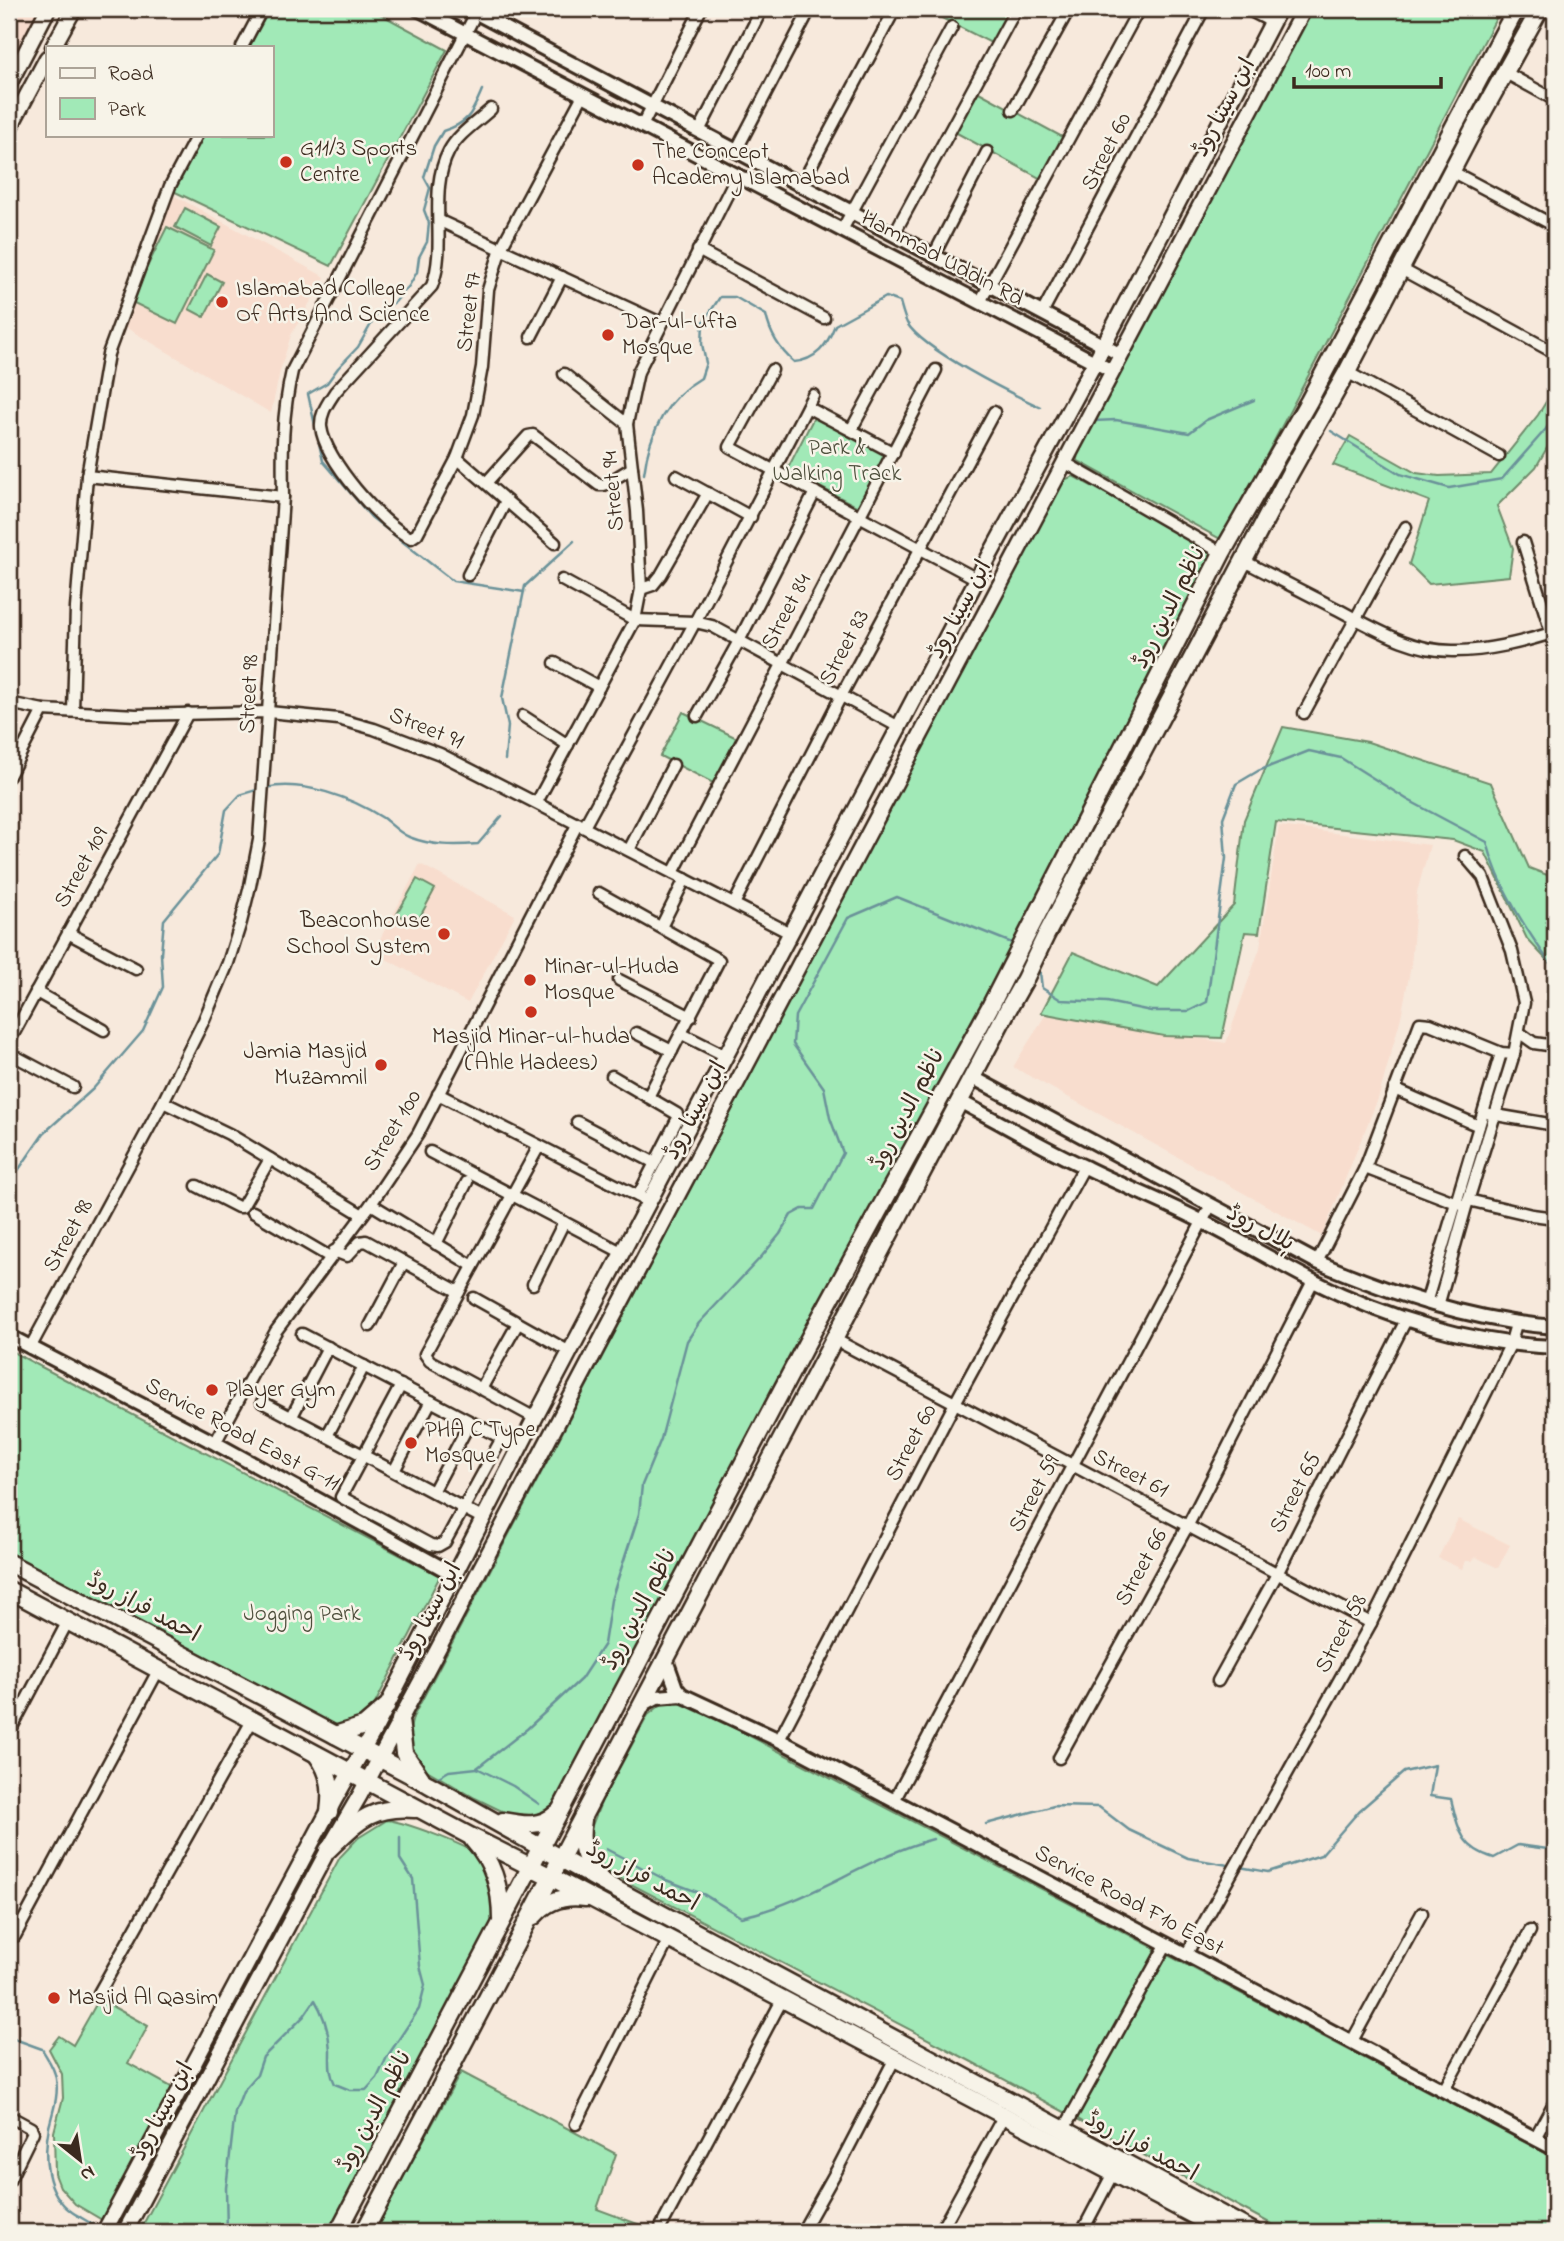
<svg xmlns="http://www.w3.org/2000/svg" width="1564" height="2241" viewBox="0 0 1564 2241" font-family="'Indie Flower','Playpen Sans Arabic',sans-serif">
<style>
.built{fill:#f8ddce}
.green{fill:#a1e9b7;stroke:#6e8a6a;stroke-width:2}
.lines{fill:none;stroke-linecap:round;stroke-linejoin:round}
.stream{stroke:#6b9299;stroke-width:2.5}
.minor-casing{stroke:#3b2a1e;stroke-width:15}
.tertiary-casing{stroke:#3b2a1e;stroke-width:18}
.secondary-casing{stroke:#3b2a1e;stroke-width:19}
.primary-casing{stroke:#3b2a1e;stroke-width:21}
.minor{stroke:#f7f3e8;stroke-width:10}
.tertiary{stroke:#f7f3e8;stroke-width:12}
.secondary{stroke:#f7f3e8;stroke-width:14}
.primary{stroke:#f7f3e8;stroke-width:16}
.poi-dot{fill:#c8321e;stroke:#f7f3e8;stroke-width:2.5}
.labels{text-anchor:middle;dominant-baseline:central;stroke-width:5;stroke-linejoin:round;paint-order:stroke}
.street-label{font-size:23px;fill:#3b2a1e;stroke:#f7f3e8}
.poi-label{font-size:23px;fill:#3b2a1e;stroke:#f7f3e8;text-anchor:start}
.park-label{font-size:23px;fill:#4f503d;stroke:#f7f3e8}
</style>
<rect width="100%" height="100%" fill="#f7e9dc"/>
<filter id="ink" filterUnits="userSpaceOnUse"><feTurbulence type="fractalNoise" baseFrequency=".0143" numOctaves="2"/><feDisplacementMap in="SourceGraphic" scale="14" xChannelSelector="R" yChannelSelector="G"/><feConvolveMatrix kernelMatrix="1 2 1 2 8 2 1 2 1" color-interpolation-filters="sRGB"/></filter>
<g filter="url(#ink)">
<g class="built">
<path d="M9 9H42L9 74Z"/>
<path d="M171 194 325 277 291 335 280 371 271 413 125 327Z"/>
<path d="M1279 826 1430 845 1417 892 1411 966 1401 1017 1379 1096 1322 1236 1013 1067 1046 1014 1226 1043 1260 948Z"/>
<path d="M420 864 515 915 468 1003 373 952Z"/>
<path d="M1458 1519 1510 1545 1498 1568 1476 1557 1472 1561H1466L1462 1569 1438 1558Z"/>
</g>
<g class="green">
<path d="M270 9H371L447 50 331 266 171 190 201 135H271V47H249Z"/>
<path d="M924 9H1012L993 44Z"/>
<path d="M1309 9H1501L1222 540 1078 461 1076 451Z"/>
<path d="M977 91 1066 139 1043 180 955 132Z"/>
<path d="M185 208 221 227 211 246 175 227Z"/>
<path d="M167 227 214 250 177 324 130 301Z"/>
<path d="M207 274 222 282 204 317 189 309Z"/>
<path d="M1555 387V434L1536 467 1497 506 1513 548 1509 576 1429 584 1409 564 1429 501 1333 465 1350 436 1416 473 1439 476 1491 474 1538 415Z"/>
<path d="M815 415 888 453 860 508 787 470Z"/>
<path d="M1073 476 1209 549 1213 554 1211 563 1016 938 794 1353 616 1695 547 1818 512 1816 475 1798 418 1765 406 1745 413 1717 1062 481Z"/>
<path d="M683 712 741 740 717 785 660 756Z"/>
<path d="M1283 727 1368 742 1491 783 1529 868 1555 878V969L1527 939 1485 852 1453 840 1276 822 1259 933 1245 932 1222 1038 1164 1036 1041 1013 1073 952 1158 987 1234 905 1244 820Z"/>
<path d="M417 879 435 889 416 924 397 914Z"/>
<path d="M9 1350 440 1576 351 1751 9 1568Z"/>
<path d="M662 1704H683L700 1710 1555 2158V2232H1286L972 2062 600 1868 587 1853 591 1828 602 1800 648 1715Z"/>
<path d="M387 1820C405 1822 464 1844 478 1855 494 1868 497 1897 498 1916L332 2232H139L340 1857 358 1838Z"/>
<path d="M99 1999 148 2026 128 2063 175 2089 104 2221 75 2204 60 2187 55 2174 54 2132 63 2098 62 2074 49 2049 59 2036 73 2045Z"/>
<path d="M461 2072 616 2154 597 2209 659 2232H373Z"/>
</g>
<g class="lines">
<g class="stream">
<path d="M482 90C472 113 469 123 443 131L434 146 424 177 430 188 424 210 429 223 427 242 419 257 417 272 409 286 395 302 378 312 358 347 338 368 327 383 308 394 323 461 371 517 453 581 524 592"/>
<path d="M1094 421 1116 420 1189 433 1206 420 1254 400"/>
<path d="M1331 431 1400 474 1449 488 1502 479 1546 429 1555 414"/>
<path d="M644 474C649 434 665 399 701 378L706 363 702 344 703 323 720 297H735L766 315C770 334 779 349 794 362 816 360 827 346 835 325L886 297 900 302C902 309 904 317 907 323 923 350 1010 393 1040 407"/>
<path d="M505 760 508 726 502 698 525 586 574 541"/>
<path d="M266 788C302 779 352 798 383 818 391 824 399 833 409 837 432 846 454 846 478 844L502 816"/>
<path d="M1037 966 1040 972 1042 988 1061 1000 1107 1002 1151 1011H1189L1207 1002 1226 858 1223 818 1236 784 1258 771 1309 751 1341 758 1408 800 1487 842C1499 889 1527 931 1555 970"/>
<path d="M9 1189 17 1172 44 1133 93 1089 143 1031 163 987 161 954 164 920 218 854 226 810 240 795 260 789"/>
<path d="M477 1768 513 1786 539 1804"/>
<path d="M435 1779 449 1771 477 1768 527 1729 581 1679 604 1644 611 1600 639 1514 642 1485 661 1439 687 1341 699 1323 762 1256 780 1234 791 1215 802 1209H814L843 1153 830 1118 824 1088 793 1044 795 1016 848 918 897 897 1017 945"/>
<path d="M986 1824 1054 1806 1099 1807 1129 1830 1188 1858 1268 1872 1321 1855 1359 1811 1404 1772 1435 1765 1430 1796 1451 1799C1459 1831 1461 1848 1494 1858L1518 1845 1555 1850"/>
<path d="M606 1849 666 1880 705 1895 741 1917C809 1903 866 1857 933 1839"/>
<path d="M9 2037 42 2049C47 2058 55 2068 56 2079 59 2095 53 2111 49 2127 43 2156 45 2193 72 2212 81 2218 91 2223 100 2229"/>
<path d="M227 2232 226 2188 235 2112 243 2091 257 2075 263 2057 304 2016 315 2000C324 2015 329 2033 330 2050 330 2064 329 2072 335 2084L350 2090H366L377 2078 387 2057 419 2009 425 1985 420 1966 413 1879 400 1859V1837"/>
</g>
<defs>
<g id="minor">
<path d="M1247 9 1272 22"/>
<path d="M242 47 262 9"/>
<path d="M1506 73 1555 100"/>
<path d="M491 109C477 122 458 134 449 151 427 192 448 243 432 286L335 392C328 403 320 413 321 427 325 460 381 524 411 538L417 534 457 458 473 415 482 367 488 290 501 248 583 95"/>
<path d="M1013 110 1069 9"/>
<path d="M642 126 701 9"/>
<path d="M699 131 762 9"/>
<path d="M736 151 810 9"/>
<path d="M1453 172 1555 226"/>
<path d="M801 185 895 9"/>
<path d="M440 221 661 323"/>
<path d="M842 230 952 27"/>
<path d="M894 234 1016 9"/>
<path d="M698 250 824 318"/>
<path d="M934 255 987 152"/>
<path d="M1401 269 1555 353"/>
<path d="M980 302 1139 9"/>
<path d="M1042 313 1204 9"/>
<path d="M531 337 562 277"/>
<path d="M772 370 730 447 977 579"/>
<path d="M1347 372 1499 456"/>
<path d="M564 374 627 424"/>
<path d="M807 407 894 453"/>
<path d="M851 430 894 351"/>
<path d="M457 458 555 543"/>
<path d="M1064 462 1222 553"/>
<path d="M87 476 283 497"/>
<path d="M676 476 751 517"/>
<path d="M486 483 528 436 533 435 599 485H604L632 468"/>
<path d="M1523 542 1555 645"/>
<path d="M1244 561C1274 577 1304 592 1335 608 1372 627 1411 652 1455 651 1489 651 1523 642 1555 632"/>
<path d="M468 575 506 501"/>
<path d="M562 580 635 620 695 622 712 626 899 727"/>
<path d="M641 589 653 585 661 575 708 493"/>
<path d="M555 663 599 687"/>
<path d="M9 703 43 710 136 715 269 712 338 719 374 729 440 754 790 933"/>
<path d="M73 711 76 608 87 476 108 354 170 186 197 135"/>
<path d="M1304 713 1406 527"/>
<path d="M523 716 568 745"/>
<path d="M697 716 739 641 815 492"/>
<path d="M9 776 43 710"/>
<path d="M537 802 635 620 641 589 637 511 627 424 638 372 737 175"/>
<path d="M584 827 695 622 813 395"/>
<path d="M629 850 673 765"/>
<path d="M673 873 936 370"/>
<path d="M599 893 719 960 648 1097"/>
<path d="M734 904 841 696 994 412"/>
<path d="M661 927 685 879"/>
<path d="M68 933 136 969"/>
<path d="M619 980 691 1017"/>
<path d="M36 992 104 1030"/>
<path d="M636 1033 672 1051"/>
<path d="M1520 1033 1534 1043 1555 1046"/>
<path d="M682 1034 726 1056"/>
<path d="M9 1042 188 713"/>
<path d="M9 1053 73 1087"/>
<path d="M612 1076 677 1114 678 1118 638 1196"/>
<path d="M1394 1089 1479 1126"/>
<path d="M438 1094 649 1202"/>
<path d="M163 1102 229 1134 361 1214"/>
<path d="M1490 1114 1555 1125"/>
<path d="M577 1122 655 1163"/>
<path d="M430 1152 623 1253"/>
<path d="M1365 1168 1462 1205"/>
<path d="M197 1186 238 1207H242L270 1159"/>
<path d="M1468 1200 1532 1215 1555 1218"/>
<path d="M371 1204 473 1266"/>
<path d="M253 1212 330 1257"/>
<path d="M436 1244 467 1182"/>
<path d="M334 1251 347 1256 360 1242 366 1241 459 1292"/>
<path d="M1317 1262 1365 1168 1420 1023 1430 1024 1501 1053 1514 1054"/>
<path d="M533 1284 564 1222"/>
<path d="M474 1298 570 1352"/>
<path d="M1426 1303 1501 1053"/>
<path d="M1438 1306 1466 1207 1514 1054 1524 1003 1512 951 1483 877 1465 856"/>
<path d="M370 1326 404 1262"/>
<path d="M302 1334 519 1447"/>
<path d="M834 1339 1371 1623"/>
<path d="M30 1348 163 1102 204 1020 228 963 241 922 250 886 259 840 283 497C282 454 282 414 292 371L478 9"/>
<path d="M401 1385 341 1497 431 1545 438 1546 445 1542 502 1438"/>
<path d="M481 1389 518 1323"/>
<path d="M262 1402 482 1518"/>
<path d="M291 1418 328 1347"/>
<path d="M535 1418 430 1361 425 1354 539 1146"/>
<path d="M327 1436 364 1366"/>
<path d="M215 1443 276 1331 371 1204 418 1134 578 823"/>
<path d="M394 1471 431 1401"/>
<path d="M433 1492 470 1422"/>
<path d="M1218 1681 1277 1574 1406 1320"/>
<path d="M9 1733 68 1621"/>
<path d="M779 1740 955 1403 1084 1167"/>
<path d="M1059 1758 1188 1525 1313 1281"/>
<path d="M894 1801 1211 1205"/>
<path d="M15 1936 159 1669"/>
<path d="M1186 1955 1371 1623 1510 1345 1516 1324"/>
<path d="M99 1993 253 1719"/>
<path d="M1352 2041 1422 1913"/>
<path d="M1444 2090 1530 1931"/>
<path d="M9 2116 31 2128 33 2132 9 2181"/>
<path d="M576 2124 669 1939"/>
<path d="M1063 2131 1166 1945"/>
<path d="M1535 2138 1555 2101"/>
<path d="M661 2227 782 2000"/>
<path d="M802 2232 838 2168 894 2060"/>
<path d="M940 2232 1004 2115"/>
<path d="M1082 2232 1113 2173"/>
</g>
<g id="tertiary">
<path d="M418 9 1112 371"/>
<path d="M469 9 1121 355"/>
<path d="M972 1077 1317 1262C1393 1294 1472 1321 1555 1327"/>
<path d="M959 1101C1002 1123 1043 1148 1087 1168 1125 1187 1165 1202 1203 1222 1239 1240 1274 1261 1311 1280 1386 1318 1471 1344 1555 1347"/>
<path d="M9 1336 215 1443 453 1574"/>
<path d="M666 1660 676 1688 682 1695"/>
<path d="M644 1704 657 1697 682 1695 779 1740 1555 2149"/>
</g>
<g id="secondary">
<path d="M53 47 74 9"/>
<path d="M9 84 48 9"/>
<path d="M9 129 47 58"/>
<path d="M104 2232 335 1799 377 1725 535 1418 977 579 1095 362 1279 9"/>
<path d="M125 2232 328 1850 360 1795 430 1664 1304 9"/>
</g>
<g id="primary">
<path d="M9 1563 428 1784 604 1883 1254 2232"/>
<path d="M9 1590 468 1835 551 1877 1225 2232"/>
<path d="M400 1720 404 1753 421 1778"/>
<path d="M335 1735 364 1726 386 1707"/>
<path d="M317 1755C331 1774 332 1790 329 1812"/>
<path d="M583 1820C579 1843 583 1859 599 1877"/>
<path d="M503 1821C524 1825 541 1828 557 1813"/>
<path d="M473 1840C494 1863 501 1889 501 1919"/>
<path d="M328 1850C357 1822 371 1805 415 1809"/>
<path d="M534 1916C547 1900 566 1895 586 1898"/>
<path d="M338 2232 814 1329 991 1005 1222 553 1309 401 1516 9"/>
<path d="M364 2232 1007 1011 1025 979 1046 935 1290 473 1347 372 1473 130 1540 9"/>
</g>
</defs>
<use href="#minor" class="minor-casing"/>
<use href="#tertiary" class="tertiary-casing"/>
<use href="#secondary" class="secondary-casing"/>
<use href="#primary" class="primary-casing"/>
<use href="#minor" class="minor"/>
<use href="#tertiary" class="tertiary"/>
<use href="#secondary" class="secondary"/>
<use href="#primary" class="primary"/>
</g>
</g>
<g class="poi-dot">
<circle cx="286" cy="162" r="7"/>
<circle cx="638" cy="165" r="7"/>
<circle cx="222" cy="302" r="7"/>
<circle cx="608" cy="335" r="7"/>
<circle cx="444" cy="934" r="7"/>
<circle cx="530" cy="980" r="7"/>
<circle cx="531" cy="1012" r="7"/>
<circle cx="381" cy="1065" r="7"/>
<circle cx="212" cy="1390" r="7"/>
<circle cx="411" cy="1443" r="7"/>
<circle cx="54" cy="1998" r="7"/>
</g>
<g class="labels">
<g class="street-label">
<text transform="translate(1225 108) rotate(-62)">ابن سینا روڈ</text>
<text transform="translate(1107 152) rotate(-63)">Street 60</text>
<text transform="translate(942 259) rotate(28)">Hammad Uddin Rd</text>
<text transform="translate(470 312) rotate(-83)">Street 97</text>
<text transform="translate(614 491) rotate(-95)">Street 94</text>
<text transform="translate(1170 608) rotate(-63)">ناظم الدین روڈ</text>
<text transform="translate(961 610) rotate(-62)">ابن سینا روڈ</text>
<text transform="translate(787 612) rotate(-62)">Street 84</text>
<text transform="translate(845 648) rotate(-62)">Street 83</text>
<text transform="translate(250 694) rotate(-87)">Street 98</text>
<text transform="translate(426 729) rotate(22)">Street 91</text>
<text transform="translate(82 868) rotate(-61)">Street 109</text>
<text transform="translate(908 1110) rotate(-62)">ناظم الدین روڈ</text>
<text transform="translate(696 1111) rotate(-62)">ابن سینا روڈ</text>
<text transform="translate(393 1131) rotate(-59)">Street 100</text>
<text transform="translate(1260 1229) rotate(28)">ہلال روڈ</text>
<text transform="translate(69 1236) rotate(-61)">Street 98</text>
<text transform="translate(242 1435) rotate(28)">Service Road East G-11</text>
<text transform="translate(912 1443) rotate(-62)">Street 60</text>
<text transform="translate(1130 1474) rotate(27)">Street 61</text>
<text transform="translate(1296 1493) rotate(-63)">Street 65</text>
<text transform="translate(1035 1494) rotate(-62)">Street 59</text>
<text transform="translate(1142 1568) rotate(-61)">Street 66</text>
<text transform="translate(143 1608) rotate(28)">احمد فراز روڈ</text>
<text transform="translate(640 1610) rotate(-62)">ناظم الدین روڈ</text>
<text transform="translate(431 1612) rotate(-62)">ابن سینا روڈ</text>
<text transform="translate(1342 1634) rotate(-62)">Street 58</text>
<text transform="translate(642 1877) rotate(28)">احمد فراز روڈ</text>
<text transform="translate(1129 1901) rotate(28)">Service Road F10 East</text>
<text transform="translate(163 2112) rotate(-62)">ابن سینا روڈ</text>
<text transform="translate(375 2112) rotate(-62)">ناظم الدین روڈ</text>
<text transform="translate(1141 2147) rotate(28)">احمد فراز روڈ</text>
</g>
<g class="poi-label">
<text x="300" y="149">G11/3 Sports<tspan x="300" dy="26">Centre</tspan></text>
<text x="652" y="152">The Concept<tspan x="652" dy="26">Academy Islamabad</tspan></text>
<text x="236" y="289">Islamabad College<tspan x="236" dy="26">Of Arts And Science</tspan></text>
<text x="622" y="322">Dar-ul-Ufta<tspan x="622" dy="26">Mosque</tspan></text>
<text x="430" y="921" text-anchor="end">Beaconhouse<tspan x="430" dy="26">School System</tspan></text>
<text x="544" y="967">Minar-ul-Huda<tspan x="544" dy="26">Mosque</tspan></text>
<text x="531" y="1037" text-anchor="middle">Masjid Minar-ul-huda<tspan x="531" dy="26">(Ahle Hadees)</tspan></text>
<text x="367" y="1052" text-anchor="end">Jamia Masjid<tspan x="367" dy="26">Muzammil</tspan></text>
<text x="226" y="1390">Player Gym</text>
<text x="425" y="1430">PHA C Type<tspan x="425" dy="26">Mosque</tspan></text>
<text x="68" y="1998">Masjid Al Qasim</text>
</g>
<g class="park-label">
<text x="837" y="448">Park &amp;<tspan x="837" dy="26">Walking Track</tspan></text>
<text x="302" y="1614">Jogging Park</text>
</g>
</g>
<rect width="1564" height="2241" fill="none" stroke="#f7f3e8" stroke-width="35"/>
<rect x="18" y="18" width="1529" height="2206" fill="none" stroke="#3b2a1e" stroke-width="2.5" filter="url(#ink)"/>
<rect x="46" y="46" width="228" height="91" fill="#f7f3e8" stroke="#aca397" stroke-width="2"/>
<rect x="60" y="68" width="35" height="10" fill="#f7f3e8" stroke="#aca397" stroke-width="2"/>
<text x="108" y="80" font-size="21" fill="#3b2a1e">Road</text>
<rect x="60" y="98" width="35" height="21" fill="#a1e9b7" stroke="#aca397" stroke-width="2"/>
<text x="108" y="116" font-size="21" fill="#3b2a1e">Park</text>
<g transform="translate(80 2160) rotate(150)" stroke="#f7f3e8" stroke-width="5" paint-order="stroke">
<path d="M0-5L12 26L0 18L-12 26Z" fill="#3b2a1e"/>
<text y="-10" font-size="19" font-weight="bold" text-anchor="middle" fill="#3b2a1e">N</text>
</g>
<path d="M1294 77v10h147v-10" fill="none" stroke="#3b2a1e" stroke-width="3.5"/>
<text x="1305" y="77" font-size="21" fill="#3b2a1e" stroke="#f7f3e8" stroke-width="5" paint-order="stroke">100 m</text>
</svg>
